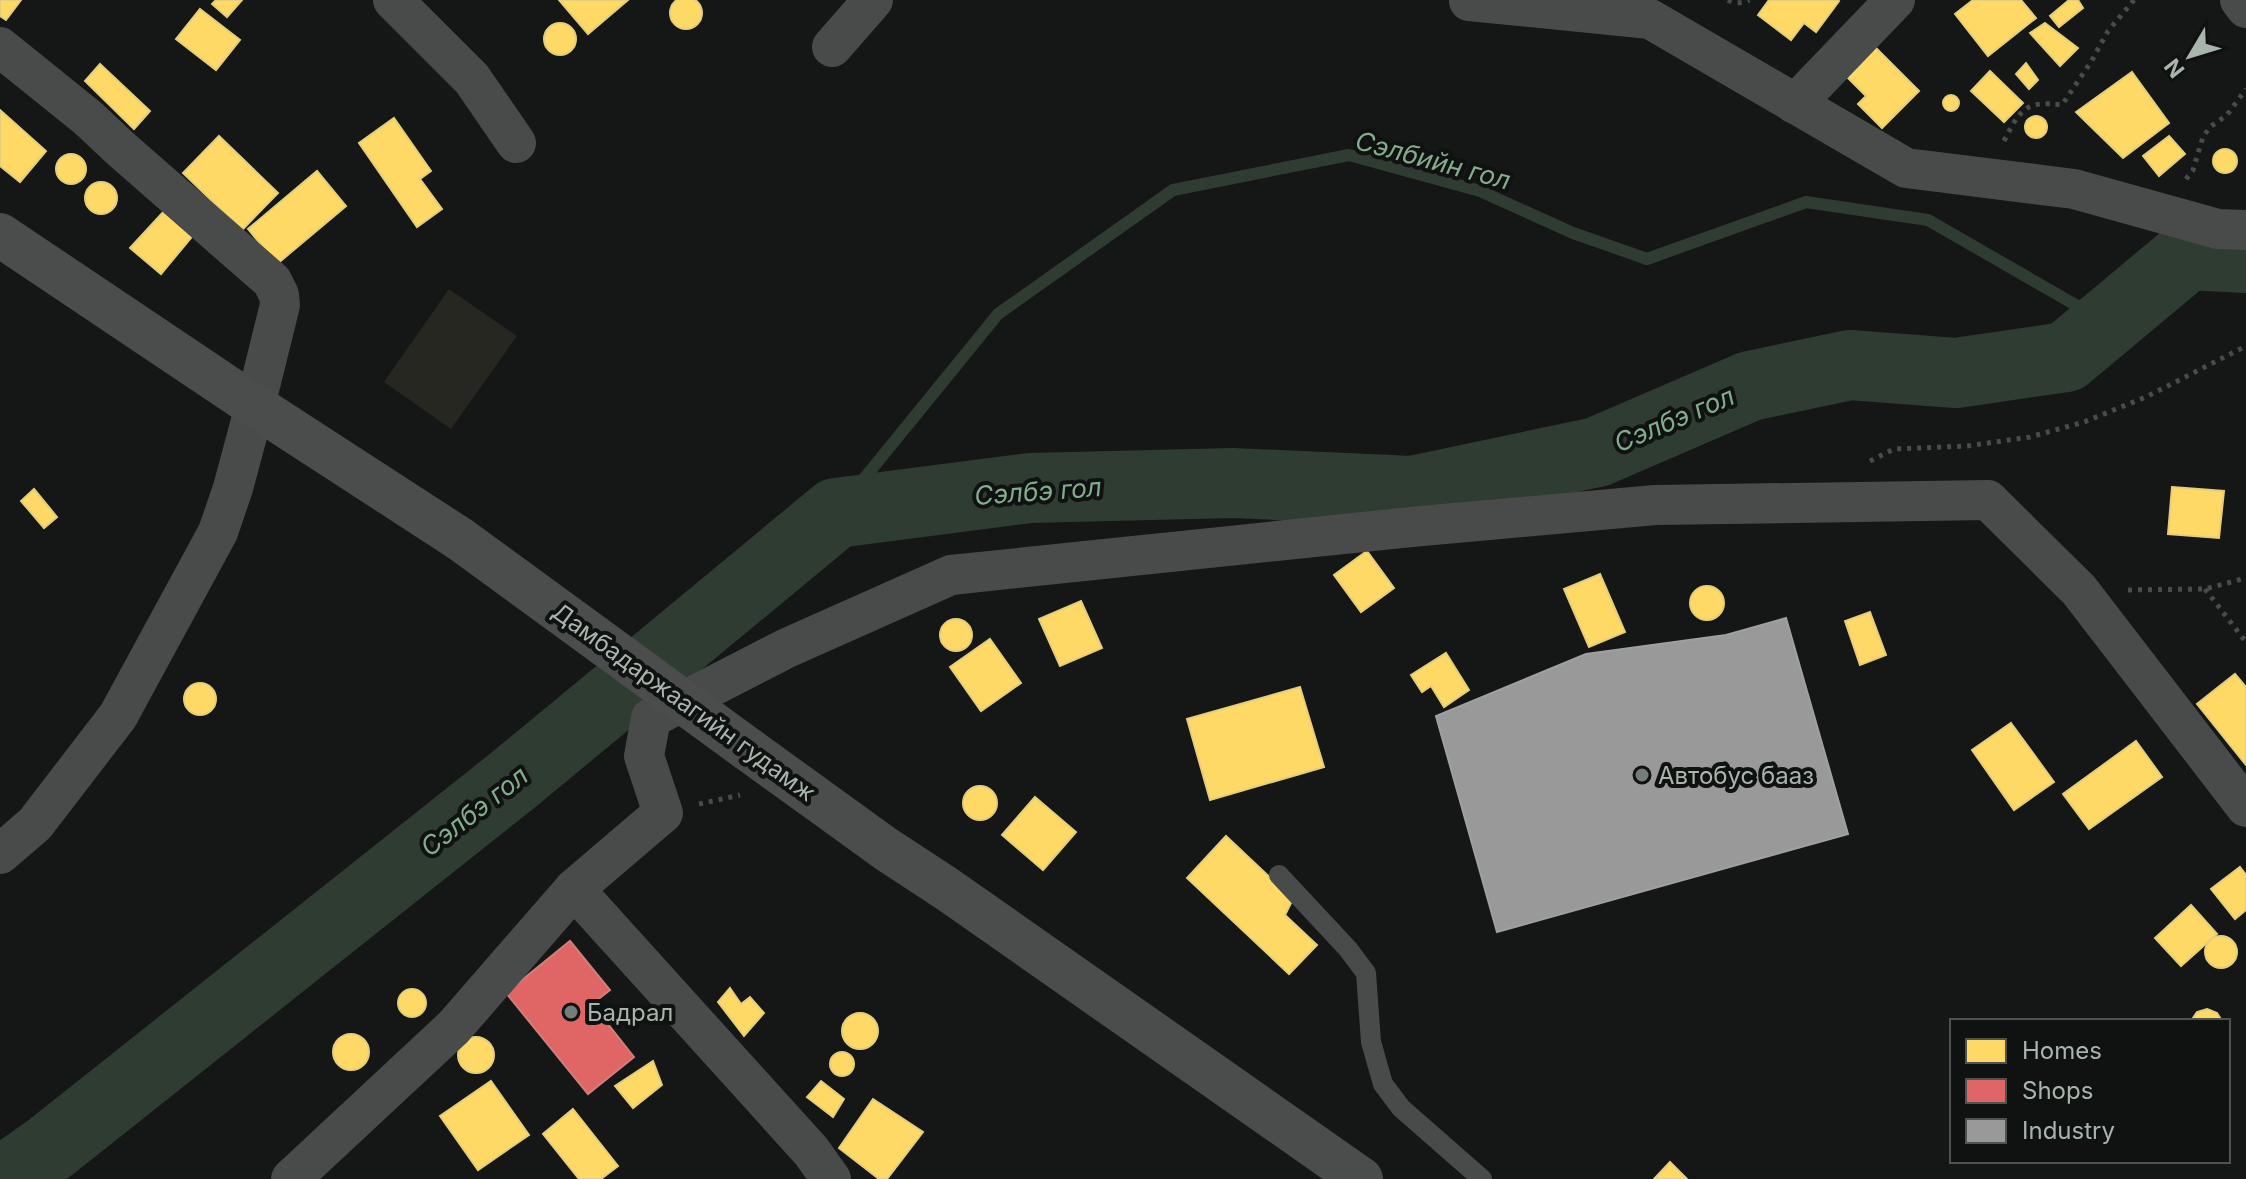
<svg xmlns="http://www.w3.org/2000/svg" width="2246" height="1179" viewBox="0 0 2246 1179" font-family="Inter,sans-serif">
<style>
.green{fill:#272721}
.homes{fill:#ffd966;stroke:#e5ce7b;stroke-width:2}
.shops{fill:#e06666;stroke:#cf7e7b;stroke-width:2}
.industry{fill:#999;stroke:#9ea19f;stroke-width:2}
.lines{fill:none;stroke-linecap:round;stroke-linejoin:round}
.stream{stroke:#2e3c31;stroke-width:12}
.river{stroke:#2e3c31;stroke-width:70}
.path{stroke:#494c4a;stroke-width:5;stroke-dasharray:4 6;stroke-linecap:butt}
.lane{stroke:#484b4a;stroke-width:20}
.street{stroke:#484b4a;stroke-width:40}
.secondary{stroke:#4a4d4c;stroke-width:44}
.secondary-bridge{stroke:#4a4d4c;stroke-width:44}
.poi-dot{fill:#757d78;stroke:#101111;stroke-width:3}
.labels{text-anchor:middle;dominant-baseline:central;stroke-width:8;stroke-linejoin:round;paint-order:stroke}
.street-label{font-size:24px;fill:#a8b5ad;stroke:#101111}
.poi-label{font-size:24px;fill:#a8b5ad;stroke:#101111;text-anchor:start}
.water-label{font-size:26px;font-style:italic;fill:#82ad8b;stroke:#101111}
</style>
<rect width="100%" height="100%" fill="#151616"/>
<path class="green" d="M449 289 517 336 451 429 384 382Z"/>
<g class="homes">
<circle cx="686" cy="13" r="16"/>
<path d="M0 0H21L6 20 0 16Z"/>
<path d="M216 0H242L227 17 212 4Z"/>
<path d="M559 0H628L588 34Z"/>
<path d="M1769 0H1838L1839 1 1816 32 1804 23 1791 40 1758 15Z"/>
<path d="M1973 0H2021L2036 18 1988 56 1955 14Z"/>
<path d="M2069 0H2078L2083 8 2059 27 2050 16Z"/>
<path d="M200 9 240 40 216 70 176 39Z"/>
<circle cx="560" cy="39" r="16"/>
<path d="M2045 23 2078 48 2060 66 2030 33Z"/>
<path d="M1873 45 1919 91 1882 128 1858 104 1866 96 1844 74Z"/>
<path d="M2026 63 2038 80 2029 89 2016 74Z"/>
<path d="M100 64 150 111 134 129 85 81Z"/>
<path d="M1990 71 2023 103 2004 122 1971 91Z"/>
<path d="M2132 72 2169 123 2123 158 2076 112Z"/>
<circle cx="1951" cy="103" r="8"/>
<path d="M0 110 46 151 20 182 0 166Z"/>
<circle cx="2036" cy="127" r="11"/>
<path d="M394 118 431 171 420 179 442 209 417 227 359 143Z"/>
<path d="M219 136 278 193 242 230 183 173Z"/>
<path d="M2169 136 2185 154 2159 176 2143 156Z"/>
<circle cx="2225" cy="161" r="12"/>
<circle cx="71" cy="169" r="15"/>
<path d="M317 171 346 206 277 264 248 229Z"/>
<circle cx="101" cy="198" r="16"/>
<path d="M167 208 195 233 161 274 130 248Z"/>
<path d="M2172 487 2224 491 2219 538 2168 534Z"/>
<path d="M34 489 57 517 44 528 21 501Z"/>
<path d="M1367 551 1394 588 1361 612 1334 575Z"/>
<path d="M1600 574 1625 632 1589 647 1564 589Z"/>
<circle cx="1707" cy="603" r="17"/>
<path d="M1081 601 1102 648 1060 666 1039 619Z"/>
<path d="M1870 612 1886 655 1860 665 1845 621Z"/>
<circle cx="956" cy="635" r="16"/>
<path d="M990 639 1021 683 981 711 950 667Z"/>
<path d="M1446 653 1469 690 1444 707 1431 686 1422 692 1411 675Z"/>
<path d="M2235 674 2246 687V765L2197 704Z"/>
<circle cx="200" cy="699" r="16"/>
<path d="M1300 687 1324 767 1210 800 1187 719Z"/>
<path d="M2011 723 2054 782 2014 810 1972 750Z"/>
<path d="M2136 741 2162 777 2089 829 2063 794Z"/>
<circle cx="980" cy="803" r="17"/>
<path d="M1035 797 1076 832 1043 870 1002 835Z"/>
<path d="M1226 836 1293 899 1285 915 1317 945 1289 974 1187 878Z"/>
<path d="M2240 867 2246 875V910L2235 919 2211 889Z"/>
<path d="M2191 905 2217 934 2181 966 2155 938Z"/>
<circle cx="2221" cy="952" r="16"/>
<path d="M730 988 741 1004 750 997 764 1013 744 1036 718 1002Z"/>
<circle cx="412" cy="1003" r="14"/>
<path d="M2207 1009 2217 1013 2222 1021H2191L2197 1012Z"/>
<circle cx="860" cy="1031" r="18"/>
<circle cx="351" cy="1052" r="18"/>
<circle cx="476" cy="1055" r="18"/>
<circle cx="842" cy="1064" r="12"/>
<path d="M653 1061 662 1085 633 1108 615 1086Z"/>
<path d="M491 1081 529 1135 478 1170 440 1116Z"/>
<path d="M821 1081 844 1099 833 1117 807 1097Z"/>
<path d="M873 1099 923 1132 887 1179H879L839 1148Z"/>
<path d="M573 1109 618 1166 601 1179H579L543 1134Z"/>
<path d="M1670 1162 1687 1179H1654Z"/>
</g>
<path class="shops" d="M570 941 610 990 592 1004 634 1057 588 1094 506 993Z"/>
<path class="industry" d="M1786 618 1848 834 1497 932 1436 716 1586 654 1726 635Z"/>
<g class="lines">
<path class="stream" d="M836 513 998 314 1173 190 1349 155 1480 191 1573 233 1647 259 1806 202 1928 220 2107 323"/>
<path class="river" d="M6 1179 51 1147 512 781 836 513 1030 488 1233 483 1412 491 1597 452 1750 386 1850 365 1956 373 2066 357 2188 255 2246 258"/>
<g class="path">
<path d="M1728 0C1733 3 1744 4 1749 0"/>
<path d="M2004 141C2020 110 2025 100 2062 105L2091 62 2108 31 2134 0"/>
<path d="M2186 179 2193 170 2203 137 2210 127 2227 115 2246 89"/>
<path d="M1870 461 1894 449 1967 446 2030 437 2084 422 2146 397 2246 346"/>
<path d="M2205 589 2246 642"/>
<path d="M2128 590 2205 589 2246 578"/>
<path d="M699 804 740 795"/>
</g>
<path class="lane" d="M1279 875 1348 949 1366 973 1371 1042 1383 1084 1401 1108 1482 1179"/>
<g class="street">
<path d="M393 0 472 79 516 143"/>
<path d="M2240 0 2246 8"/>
<path d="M1469 1 1650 19 1906 168 2074 189 2218 229 2246 230"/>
<path d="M0 47 88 118 121 149 272 281 279 295 280 305 255 406 233 488 218 532 118 716 35 824 0 854"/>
<path d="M832 47 873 0"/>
<path d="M1795 104 1895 0"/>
<path d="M574 889 811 1151 831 1179"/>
<path d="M291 1179 454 1027 574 889 663 813 644 756 651 718 787 648 951 575 1411 527 1655 505 1988 500 2079 590 2246 807"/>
</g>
<g class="secondary">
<path d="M0 235 255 406 460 539"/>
<path d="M749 750 886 849 947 889 1361 1179"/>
</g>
<path class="secondary-bridge" d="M460 539 749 750"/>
</g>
<g class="poi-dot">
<circle cx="1642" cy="775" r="8"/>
<circle cx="571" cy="1012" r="8"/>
</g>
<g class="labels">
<g class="street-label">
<text transform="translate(684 702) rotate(36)">Дамбадаржаагийн гудамж</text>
</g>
<g class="poi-label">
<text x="1658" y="775">Автобус бааз</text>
<text x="587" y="1012">Бадрал</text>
</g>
<g class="water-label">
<text transform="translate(1433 160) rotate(15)">Сэлбийн гол</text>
<text transform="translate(1674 419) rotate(-23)">Сэлбэ гол</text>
<text transform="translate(1038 491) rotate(-4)">Сэлбэ гол</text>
<text transform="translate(474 811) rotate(-38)">Сэлбэ гол</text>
</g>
</g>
<rect x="1950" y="1019" width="280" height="144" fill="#101111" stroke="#4d534f" stroke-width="2"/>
<rect x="1966" y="1039" width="40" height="24" fill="#ffd966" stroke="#4d534f" stroke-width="2"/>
<text x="2022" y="1059" font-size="24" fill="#a8b5ad">Homes</text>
<rect x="1966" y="1079" width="40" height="24" fill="#e06666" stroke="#4d534f" stroke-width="2"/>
<text x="2022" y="1099" font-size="24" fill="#a8b5ad">Shops</text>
<rect x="1966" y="1119" width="40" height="24" fill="#999999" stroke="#4d534f" stroke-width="2"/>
<text x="2022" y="1139" font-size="24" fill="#a8b5ad">Industry</text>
<g transform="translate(2190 56) rotate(232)" stroke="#101111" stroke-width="6" paint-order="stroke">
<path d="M0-6L14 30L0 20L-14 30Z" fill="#a8b5ad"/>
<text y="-12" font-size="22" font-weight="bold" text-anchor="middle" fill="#a8b5ad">N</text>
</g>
</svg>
